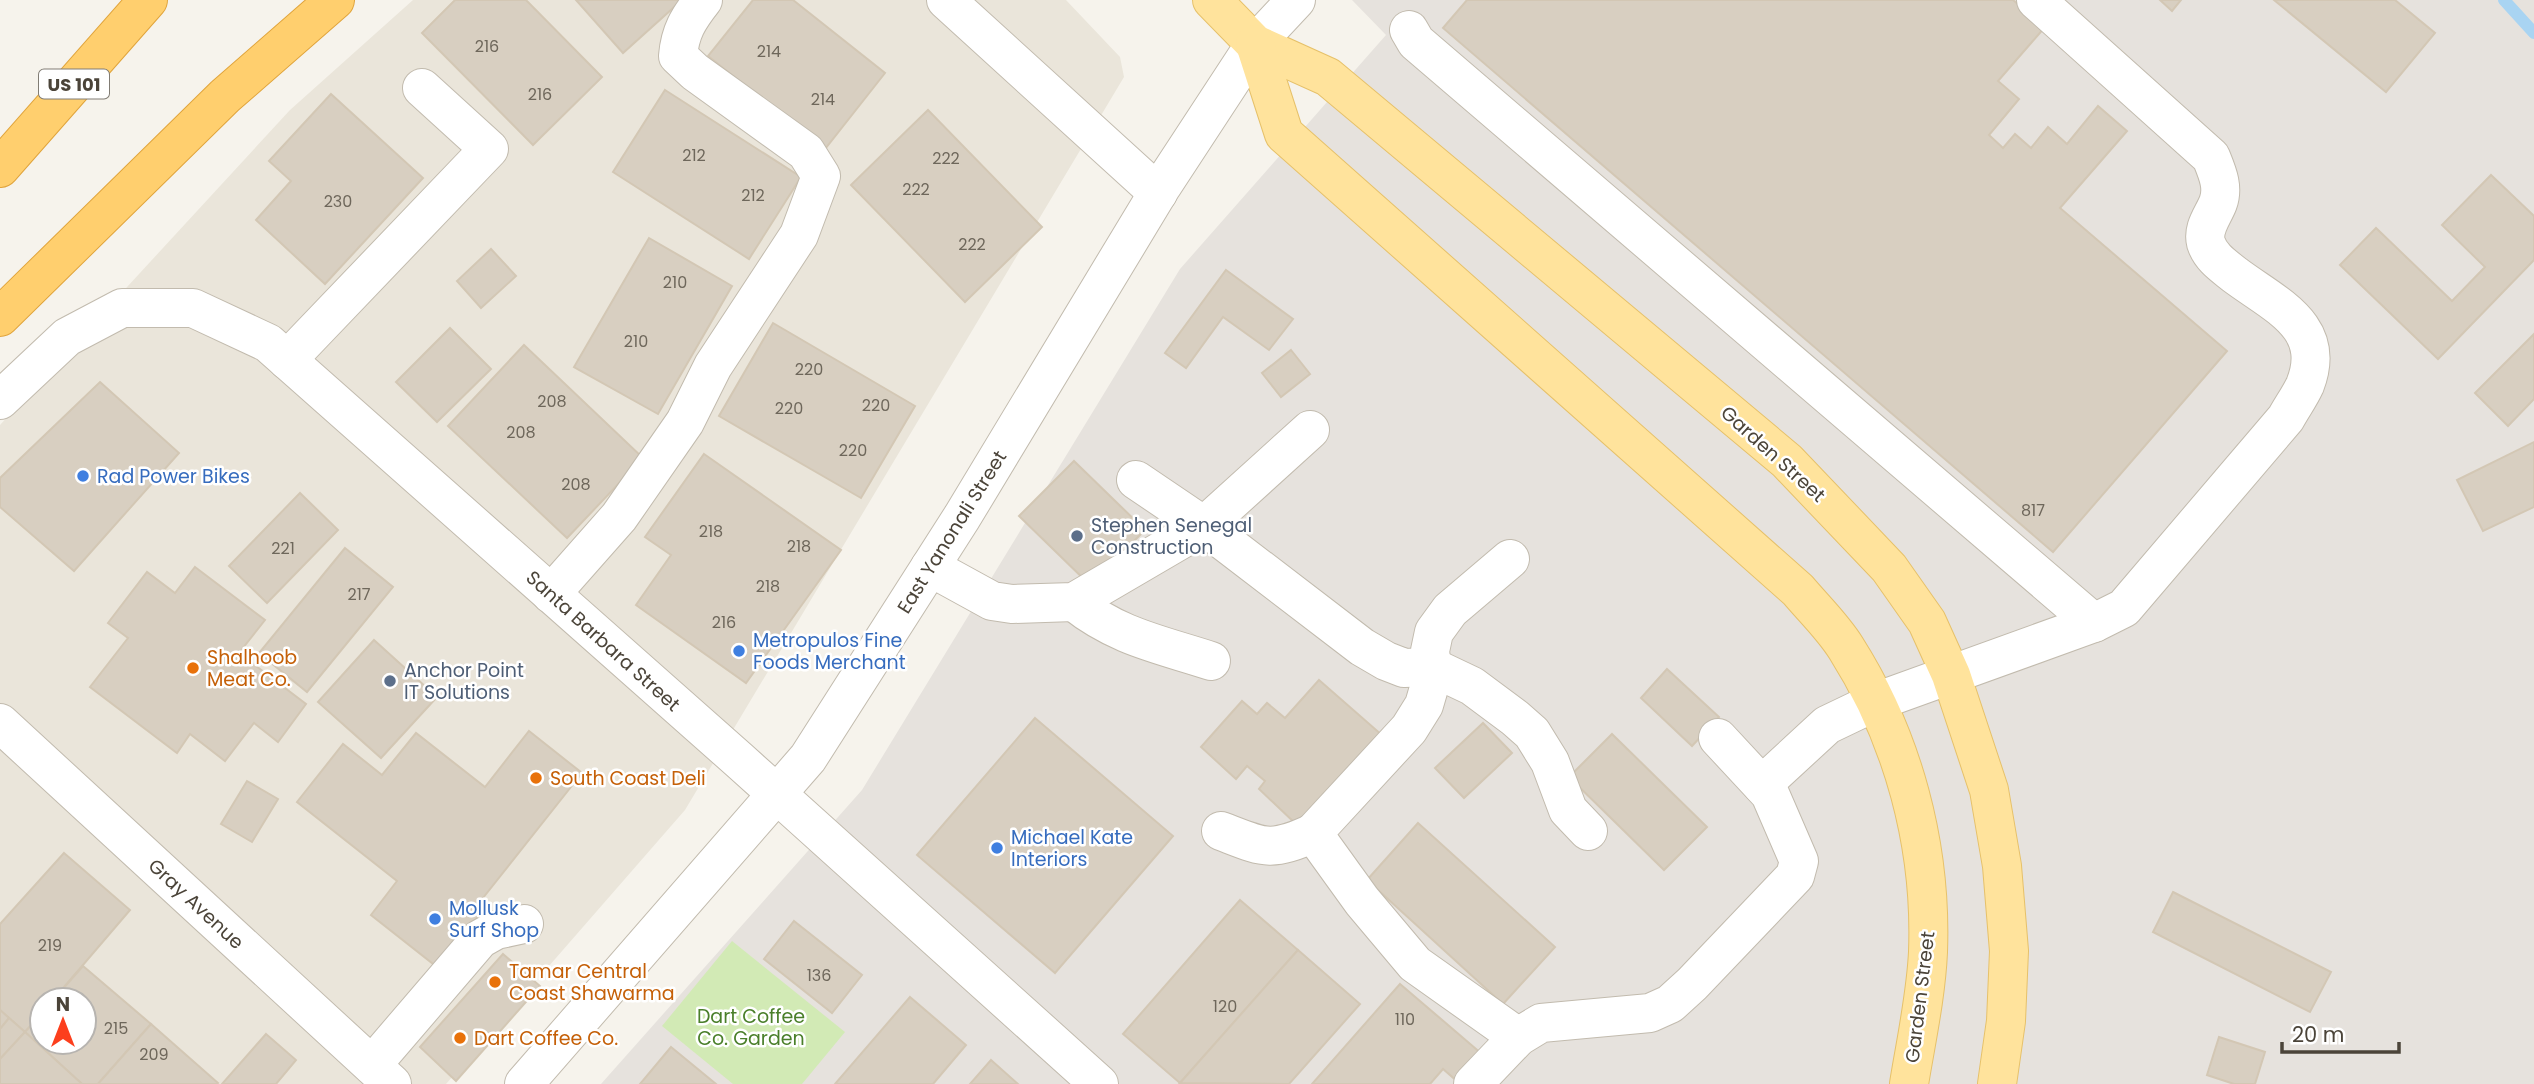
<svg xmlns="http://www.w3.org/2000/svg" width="2534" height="1084" viewBox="0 0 2534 1084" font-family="Poppins,sans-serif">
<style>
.residential{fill:#eae5da;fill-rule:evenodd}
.industrial{fill:#e6e2dd}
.green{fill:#d2eab5}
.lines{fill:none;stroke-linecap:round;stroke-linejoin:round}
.stream{stroke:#a9d4f2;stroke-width:12}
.building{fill:#d8cfc1;stroke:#d3c7b4;stroke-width:2}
.minor-casing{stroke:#c2bbae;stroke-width:40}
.major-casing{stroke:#e6c16a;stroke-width:40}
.highway-casing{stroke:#e0a43c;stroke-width:40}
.minor{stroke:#fff;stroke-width:38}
.major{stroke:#ffe39c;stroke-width:38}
.highway{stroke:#ffcf6e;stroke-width:38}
.shop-dot{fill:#3f7fe0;stroke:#fff;stroke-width:2.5}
.service-dot{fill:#5c6f8a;stroke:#fff;stroke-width:2.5}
.food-dot{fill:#e8710a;stroke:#fff;stroke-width:2.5}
.labels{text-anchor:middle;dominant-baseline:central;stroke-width:5;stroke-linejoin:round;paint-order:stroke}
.number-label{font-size:16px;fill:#6e675b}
.shield{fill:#fff;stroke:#817c74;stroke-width:2}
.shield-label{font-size:18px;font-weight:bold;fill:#4b4439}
.street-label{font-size:19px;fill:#4b4439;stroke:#fff}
.shop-label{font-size:19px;fill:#366cbe;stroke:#fff;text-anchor:start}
.service-label{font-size:19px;fill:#4e5e75;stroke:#fff;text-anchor:start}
.food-label{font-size:19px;fill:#c56008;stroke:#fff;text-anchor:start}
.park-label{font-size:19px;fill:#4a7f2a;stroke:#fff}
</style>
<rect width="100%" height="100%" fill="#f6f3ec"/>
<path class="residential" d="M413 0H1066L1120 57 1124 77 685 810 446 1084H0V425L290 110ZM42 1000H84V1042H42Z"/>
<path class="industrial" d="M1352 0H2534V1084H601L862 790 1180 269 1386 35Z"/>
<path class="green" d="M732 941 845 1032 802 1084H733L662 1026Z"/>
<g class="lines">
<path class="stream" d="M2504 0 2534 33"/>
</g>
<g class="building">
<path d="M455 0H526L602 77 533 145 422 33Z"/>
<path d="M576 0H682L623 53Z"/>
<path d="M753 0H793L885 73 825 149 708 56Z"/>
<path d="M1467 0H2013L2045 27 1998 81 2019 99 1989 135 2003 148 2015 134 2031 148 2048 127 2067 144 2098 106 2127 131 2060 208 2227 351 2053 552 1443 28Z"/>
<path d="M2160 0H2181L2172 11Z"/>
<path d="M2274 0H2395L2435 33 2386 92Z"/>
<path d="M665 90 801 177 749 259 613 172Z"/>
<path d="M331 94 423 178 325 284 256 220 291 181 269 161Z"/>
<path d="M928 110 1042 227 965 302 851 185Z"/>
<path d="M2491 175 2534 216V260L2438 359 2340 265 2376 228 2452 301 2485 267 2442 225Z"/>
<path d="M649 238 732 286 658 414 574 367Z"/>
<path d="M491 249 516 276 481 308 457 281Z"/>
<path d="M1226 270 1293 319 1269 350 1223 317 1186 368 1165 353Z"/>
<path d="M773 323 915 406 861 498 719 416Z"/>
<path d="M450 328 491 369 437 422 396 382Z"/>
<path d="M2534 334V399L2508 426 2475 393Z"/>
<path d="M524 345 643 458 567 538 448 426Z"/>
<path d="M1291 350 1310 374 1281 397 1262 373Z"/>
<path d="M100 382 179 453 74 571 0 507V478Z"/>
<path d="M2534 442V507L2483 531 2457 480Z"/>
<path d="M704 454 841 550 746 683 636 605 671 555 645 537Z"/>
<path d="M1074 461 1145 530 1090 585 1019 516Z"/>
<path d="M300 493 338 530 267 603 229 566Z"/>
<path d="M345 548 393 587 307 692 259 653Z"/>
<path d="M195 567 265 620 239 653 306 704 278 742 254 723 225 761 190 734 177 753 90 687 128 638 108 623 147 572 175 593Z"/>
<path d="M374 640 437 697 381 758 318 702Z"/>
<path d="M1667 669 1719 717 1692 746 1641 698Z"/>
<path d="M1319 680 1383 736 1296 824 1259 789 1265 781 1247 766 1236 779 1201 747 1242 701 1257 714 1267 703 1285 718Z"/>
<path d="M1035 718 1173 836 1055 973 917 855Z"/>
<path d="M1483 723 1512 753 1464 798 1435 768Z"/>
<path d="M529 731 582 773 475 908 481 913 437 967 371 915 397 881 297 802 343 744 382 775 416 733 485 787Z"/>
<path d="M1612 734 1707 827 1664 870 1569 777Z"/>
<path d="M247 781 278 799 252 842 221 824Z"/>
<path d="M1418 823 1555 947 1503 1004 1367 880Z"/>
<path d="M64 853 130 910 53 1000H42V1013L25 1032 0 1010V924Z"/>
<path d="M2173 892 2331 972 2310 1012 2153 932Z"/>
<path d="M1240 900 1298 950 1180 1083 1123 1034Z"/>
<path d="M794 921 862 975 832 1013 764 959Z"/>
<path d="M1298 950 1360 1004 1289 1084 1180 1083Z"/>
<path d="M503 954 540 986 456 1081 420 1047Z"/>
<path d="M83 966 151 1024 98 1084H82L25 1032 42 1013V1042H84V1000H53Z"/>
<path d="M1400 984 1482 1054 1458 1082 1443 1069 1430 1084H1312Z"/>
<path d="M910 997 966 1045 933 1084H835Z"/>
<path d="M0 1010 9 1018 0 1029Z"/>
<path d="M9 1018 25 1032 0 1059V1029Z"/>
<path d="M151 1024 218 1083 217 1084H98Z"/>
<path d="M25 1032 82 1084H0V1059Z"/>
<path d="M266 1034 296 1060 276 1084H222Z"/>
<path d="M2219 1037 2265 1052 2255 1084H2234L2207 1075Z"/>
<path d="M671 1047 716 1084H640Z"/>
<path d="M991 1060 1018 1084H970Z"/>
</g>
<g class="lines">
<defs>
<g id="minor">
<path d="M946 0 1158 193"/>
<path d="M1409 30 1416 42 2094 623"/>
<path d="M287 360 489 149 422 88"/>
<path d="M0 400 67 337 122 308H193L268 343 739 760 1099 1084"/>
<path d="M1136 480 1204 526 1310 430"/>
<path d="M1510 559 1450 610 1434 632 1430 651 1432 667 1431 681 1424 705 1409 729 1313 833 1362 901 1415 964 1518 1037"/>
<path d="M930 567 992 601 1012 604 1074 602 1204 526 1362 647 1386 661 1404 668 1432 667 1472 686 1515 718 1532 733 1550 762 1568 810 1588 831"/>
<path d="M551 594 619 517 685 422 713 366 799 235 821 176 806 152 695 72 678 56C680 32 688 19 703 0"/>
<path d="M1074 602C1118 637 1159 644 1211 661"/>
<path d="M0 723 392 1084"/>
<path d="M1762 785 1827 725 1875 702 2094 623 2124 608 2286 418C2292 407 2300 396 2305 385 2328 326 2275 305 2235 275 2224 266 2211 258 2206 243 2202 228 2213 216 2218 203 2224 187 2217 172 2211 157L2036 0"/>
<path d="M1221 831C1263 847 1270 853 1313 833"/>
<path d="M372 1065 480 939 496 930 524 924"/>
<path d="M524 1084 808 758 962 517 1162 186 1255 44 1296 0"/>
<path d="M1473 1084 1518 1037 1541 1023 1650 1013 1670 1004 1692 984 1795 876 1799 861 1770 794 1718 738"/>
</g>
<g id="major">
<path d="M1212 0 1255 44 1328 77 1787 461 1889 568 1927 622 1951 675 1989 790 2002 866 2009 951 2006 1021 1997 1084"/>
<path d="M1255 44 1284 134 1798 590C1814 609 1833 627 1846 648 1903 738 1932 845 1928 952 1926 996 1916 1041 1909 1084"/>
</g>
<g id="highway">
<path d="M0 168 148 0"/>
<path d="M0 317 225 96 335 0"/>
</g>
</defs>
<use href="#minor" class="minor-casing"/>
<use href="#major" class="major-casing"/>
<use href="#highway" class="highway-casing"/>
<use href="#minor" class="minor"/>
<use href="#major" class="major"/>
<use href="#highway" class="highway"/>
</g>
<g class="shop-dot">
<circle cx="83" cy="476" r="7"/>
<circle cx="739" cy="651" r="7"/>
<circle cx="997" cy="848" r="7"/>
<circle cx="435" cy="919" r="7"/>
</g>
<g class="service-dot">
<circle cx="1077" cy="536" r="7"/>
<circle cx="390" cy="681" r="7"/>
</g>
<g class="food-dot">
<circle cx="193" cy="668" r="7"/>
<circle cx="536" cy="778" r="7"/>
<circle cx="495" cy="982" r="7"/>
<circle cx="460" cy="1038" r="7"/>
</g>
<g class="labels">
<g class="number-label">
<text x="487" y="46">216</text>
<text x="769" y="51">214</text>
<text x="540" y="94">216</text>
<text x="823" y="99">214</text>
<text x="694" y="155">212</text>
<text x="946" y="158">222</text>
<text x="916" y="189">222</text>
<text x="753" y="195">212</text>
<text x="338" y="201">230</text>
<text x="972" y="244">222</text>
<text x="675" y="282">210</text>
<text x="636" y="341">210</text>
<text x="809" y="369">220</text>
<text x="552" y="401">208</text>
<text x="876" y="405">220</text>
<text x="789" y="408">220</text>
<text x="521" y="432">208</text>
<text x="853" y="450">220</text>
<text x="576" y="484">208</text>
<text x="2033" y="510">817</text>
<text x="711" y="531">218</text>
<text x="799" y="546">218</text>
<text x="283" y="548">221</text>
<text x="768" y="586">218</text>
<text x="359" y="594">217</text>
<text x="724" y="622">216</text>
<text x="50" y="945">219</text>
<text x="819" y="975">136</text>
<text x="1225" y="1006">120</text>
<text x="1405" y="1019">110</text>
<text x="116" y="1028">215</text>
<text x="154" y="1054">209</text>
</g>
<rect class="shield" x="39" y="69.5" width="70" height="29" rx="5"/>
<g class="shield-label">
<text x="74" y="84">US 101</text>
</g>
<g class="street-label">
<text transform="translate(1773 454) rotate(42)">Garden Street</text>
<text transform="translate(952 532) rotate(-58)">East Yanonali Street</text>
<text transform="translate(603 641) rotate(42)">Santa Barbara Street</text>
<text transform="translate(196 904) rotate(43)">Gray Avenue</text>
<text transform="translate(1920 997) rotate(-83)">Garden Street</text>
</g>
<g class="shop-label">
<text x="97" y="476">Rad Power Bikes</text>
<text x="753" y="640">Metropulos Fine<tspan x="753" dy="22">Foods Merchant</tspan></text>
<text x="1011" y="837">Michael Kate<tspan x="1011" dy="22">Interiors</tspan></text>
<text x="449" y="908">Mollusk<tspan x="449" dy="22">Surf Shop</tspan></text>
</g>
<g class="service-label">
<text x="1091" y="525">Stephen Senegal<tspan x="1091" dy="22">Construction</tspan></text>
<text x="404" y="670">Anchor Point<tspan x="404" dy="22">IT Solutions</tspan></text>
</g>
<g class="food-label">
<text x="207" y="657">Shalhoob<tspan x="207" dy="22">Meat Co.</tspan></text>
<text x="550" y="778">South Coast Deli</text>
<text x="509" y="971">Tamar Central<tspan x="509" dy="22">Coast Shawarma</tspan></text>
<text x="474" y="1038">Dart Coffee Co.</text>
</g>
<g class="park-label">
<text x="751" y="1016">Dart Coffee<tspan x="751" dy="22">Co. Garden</tspan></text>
</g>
</g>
<g transform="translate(63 1021)"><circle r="33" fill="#ffffff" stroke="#b7b4b0" stroke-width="2"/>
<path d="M0-5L12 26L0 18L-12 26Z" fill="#fc3f1d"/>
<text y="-10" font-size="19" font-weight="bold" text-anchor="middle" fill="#4b4439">N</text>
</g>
<path d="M2282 1042v10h117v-10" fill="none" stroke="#4b4439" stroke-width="3.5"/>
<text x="2292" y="1042" font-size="21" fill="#4b4439" stroke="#ffffff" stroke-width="5" paint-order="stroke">20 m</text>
</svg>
